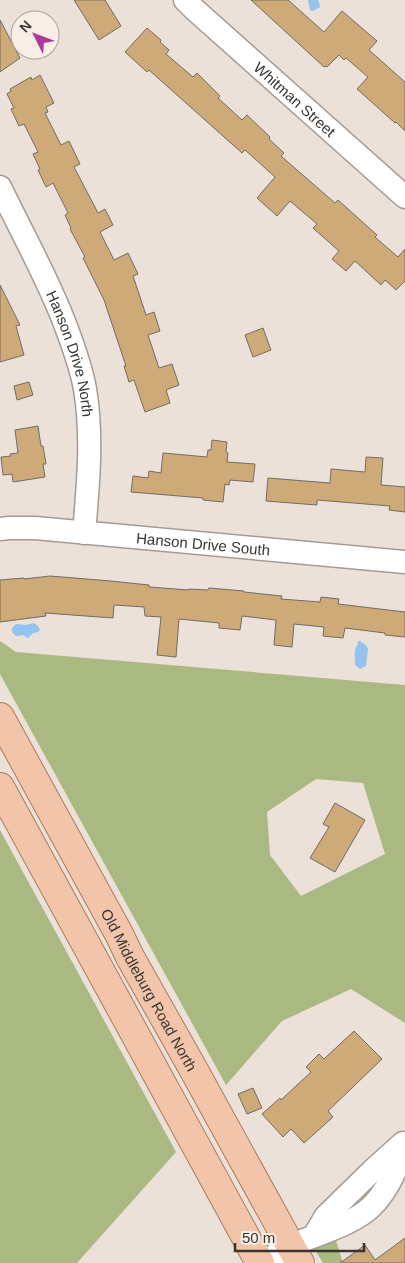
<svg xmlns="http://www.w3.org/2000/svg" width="405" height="1263" viewBox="0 0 405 1263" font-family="Helvetica,sans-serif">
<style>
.forest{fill:#a9b981;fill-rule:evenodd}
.water{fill:#94c3ed}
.building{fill:#cdaa78;stroke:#726c64}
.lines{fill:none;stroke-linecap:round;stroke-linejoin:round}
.minor-casing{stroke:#a49b94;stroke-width:25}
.major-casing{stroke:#ab7a5c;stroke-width:30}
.minor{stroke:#fff;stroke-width:22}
.major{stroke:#f2c5ab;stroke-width:28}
.labels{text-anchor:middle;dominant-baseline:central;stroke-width:4;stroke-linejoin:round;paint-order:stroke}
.street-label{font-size:15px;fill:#393532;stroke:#f8eee6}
</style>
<rect width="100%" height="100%" fill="#ebe1d9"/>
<g class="forest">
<path d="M0 641 16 652 405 685V1023L351 989 282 1021 226 1085 0 674ZM316 779 363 783 385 854 301 896 270 855 267 812Z"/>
<path d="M0 830 176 1152 77 1263H0Z"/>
<path d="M334 1234 343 1263H323L315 1250 318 1242Z"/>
</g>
<g class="water">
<path d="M308 0H318L320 5V7L313 11 310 10Z"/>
<path d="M34 623 38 626 40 630 38 632 33 633 28 638 23 635 16 636 12 632V628L16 624 26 625Z"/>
<path d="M358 641H361L362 643 365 644 368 649 366 666 360 669 355 665C355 660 354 652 356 647 357 645 358 644 358 641Z"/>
</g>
<g class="building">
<path d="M74 0H105L121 26 99 40Z"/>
<path d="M251 0H288L324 32 342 11 377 41 369 50 405 82V131L396 122 395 123 357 89 368 77 346 58 344 60 339 55 327 67 325 66 324 67Z"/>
<path d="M0 20 20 58 0 72Z"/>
<path d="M147 28 161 40 160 42 169 50 166 54 193 77 197 73 220 96 218 98 242 120 247 115 270 137 269 139 284 153 281 156 335 203 338 200 377 235 375 237 398 257 405 249V281L396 290 385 280 381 285 355 261 346 271 332 259 339 251 313 228 317 224 290 201 277 216 257 198 275 177 245 150 242 153 149 70 147 72 125 52Z"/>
<path d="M40 75 54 103 46 107 48 112 45 113 61 145 69 141 80 164 74 167 98 213 105 209 113 225 100 232 114 260 128 253 138 274 133 276 146 315 154 312 160 331 148 335 159 368 172 364 179 385 166 390 170 403 145 412 134 380 129 382 124 366H126L104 300 83 258 85 257 70 229 71 228 65 215 68 213 53 183 46 187 38 170 40 169 33 154 38 152 24 124 19 126 11 109 14 108 7 94 11 91 10 89 31 77 32 80Z"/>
<path d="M0 285 20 325 16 326 24 355 0 362Z"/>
<path d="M263 328 271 350 253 357 245 335Z"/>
<path d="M29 382 33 395 17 400 14 386Z"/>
<path d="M38 426 41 446H43L46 464H43L45 477 13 482 12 474 3 475 1 457 11 456 10 454 18 453 15 430Z"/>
<path d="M212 440 227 442 226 452 228 453 227 462 255 464 253 482 230 480 229 485 225 484 223 502 203 500V498L131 492 133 476 148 478 149 471 161 473 163 453 207 457 208 450H211Z"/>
<path d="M366 457 383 458 381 485 405 487V512L389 510 390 506 317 500V505L266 501 268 478 330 483 331 469 365 472Z"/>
<path d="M50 576 111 581 149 585V587L189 590V589L208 590 209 588 244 591V592L282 596 281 599 320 602 321 597 339 599 338 604 405 612V637L385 635V633L345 628 343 638 323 636 324 627 294 624 292 647 274 645 276 620 242 616 240 630 219 628V623L179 619 176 657 157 655 161 617 145 616 144 607 114 605 113 618 45 613 46 616 0 622V580L24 578V579Z"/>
<path d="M335 803 365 820 335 872 310 858 329 827 323 824Z"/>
<path d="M354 1031 382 1059 328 1111 333 1117 304 1143 291 1129 283 1137 262 1114 280 1098 281 1100 311 1072 306 1067 319 1054 324 1059Z"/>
<path d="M253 1088 262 1108 247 1114 238 1094Z"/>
<path d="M405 1238V1263H340L365 1245 375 1260Z"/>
</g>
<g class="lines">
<defs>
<g id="minor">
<path id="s1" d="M185 0 194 9 405 197"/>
<path id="s2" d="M0 187C22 233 47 277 65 324 73 345 81 367 85 389 93 437 88 485 84 533"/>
<path id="s3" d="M0 529 9 528H35L405 562"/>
<path d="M314 1236 326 1216 372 1171 403 1143"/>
<path d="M262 1263C272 1257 282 1250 292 1245 317 1234 353 1225 372 1206 388 1190 396 1169 405 1149"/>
</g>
<g id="major">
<path id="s4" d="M0 717 119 934 130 957 191 1065 300 1263"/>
<path d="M0 787 260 1263"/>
</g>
</defs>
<use href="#minor" class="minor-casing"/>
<use href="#major" class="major-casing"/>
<use href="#minor" class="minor"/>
<use href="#major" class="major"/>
</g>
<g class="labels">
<g class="street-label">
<text stroke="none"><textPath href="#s1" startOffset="148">Whitman Street</textPath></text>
<text stroke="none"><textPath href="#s2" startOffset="182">Hanson Drive North</textPath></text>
<text stroke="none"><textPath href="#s3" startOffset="204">Hanson Drive South</textPath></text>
<text stroke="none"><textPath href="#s4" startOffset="311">Old Middleburg Road North</textPath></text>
</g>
</g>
<g transform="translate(35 35) rotate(312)"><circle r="24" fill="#f8eee6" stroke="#aca49e"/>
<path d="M0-4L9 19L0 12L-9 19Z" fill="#aa3b99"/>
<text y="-8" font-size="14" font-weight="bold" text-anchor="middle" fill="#393532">N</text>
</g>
<path d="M235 1243v8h129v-8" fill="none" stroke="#393532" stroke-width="2.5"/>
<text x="242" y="1243" font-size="15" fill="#393532" stroke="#f8eee6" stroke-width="4" paint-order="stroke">50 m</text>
</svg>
